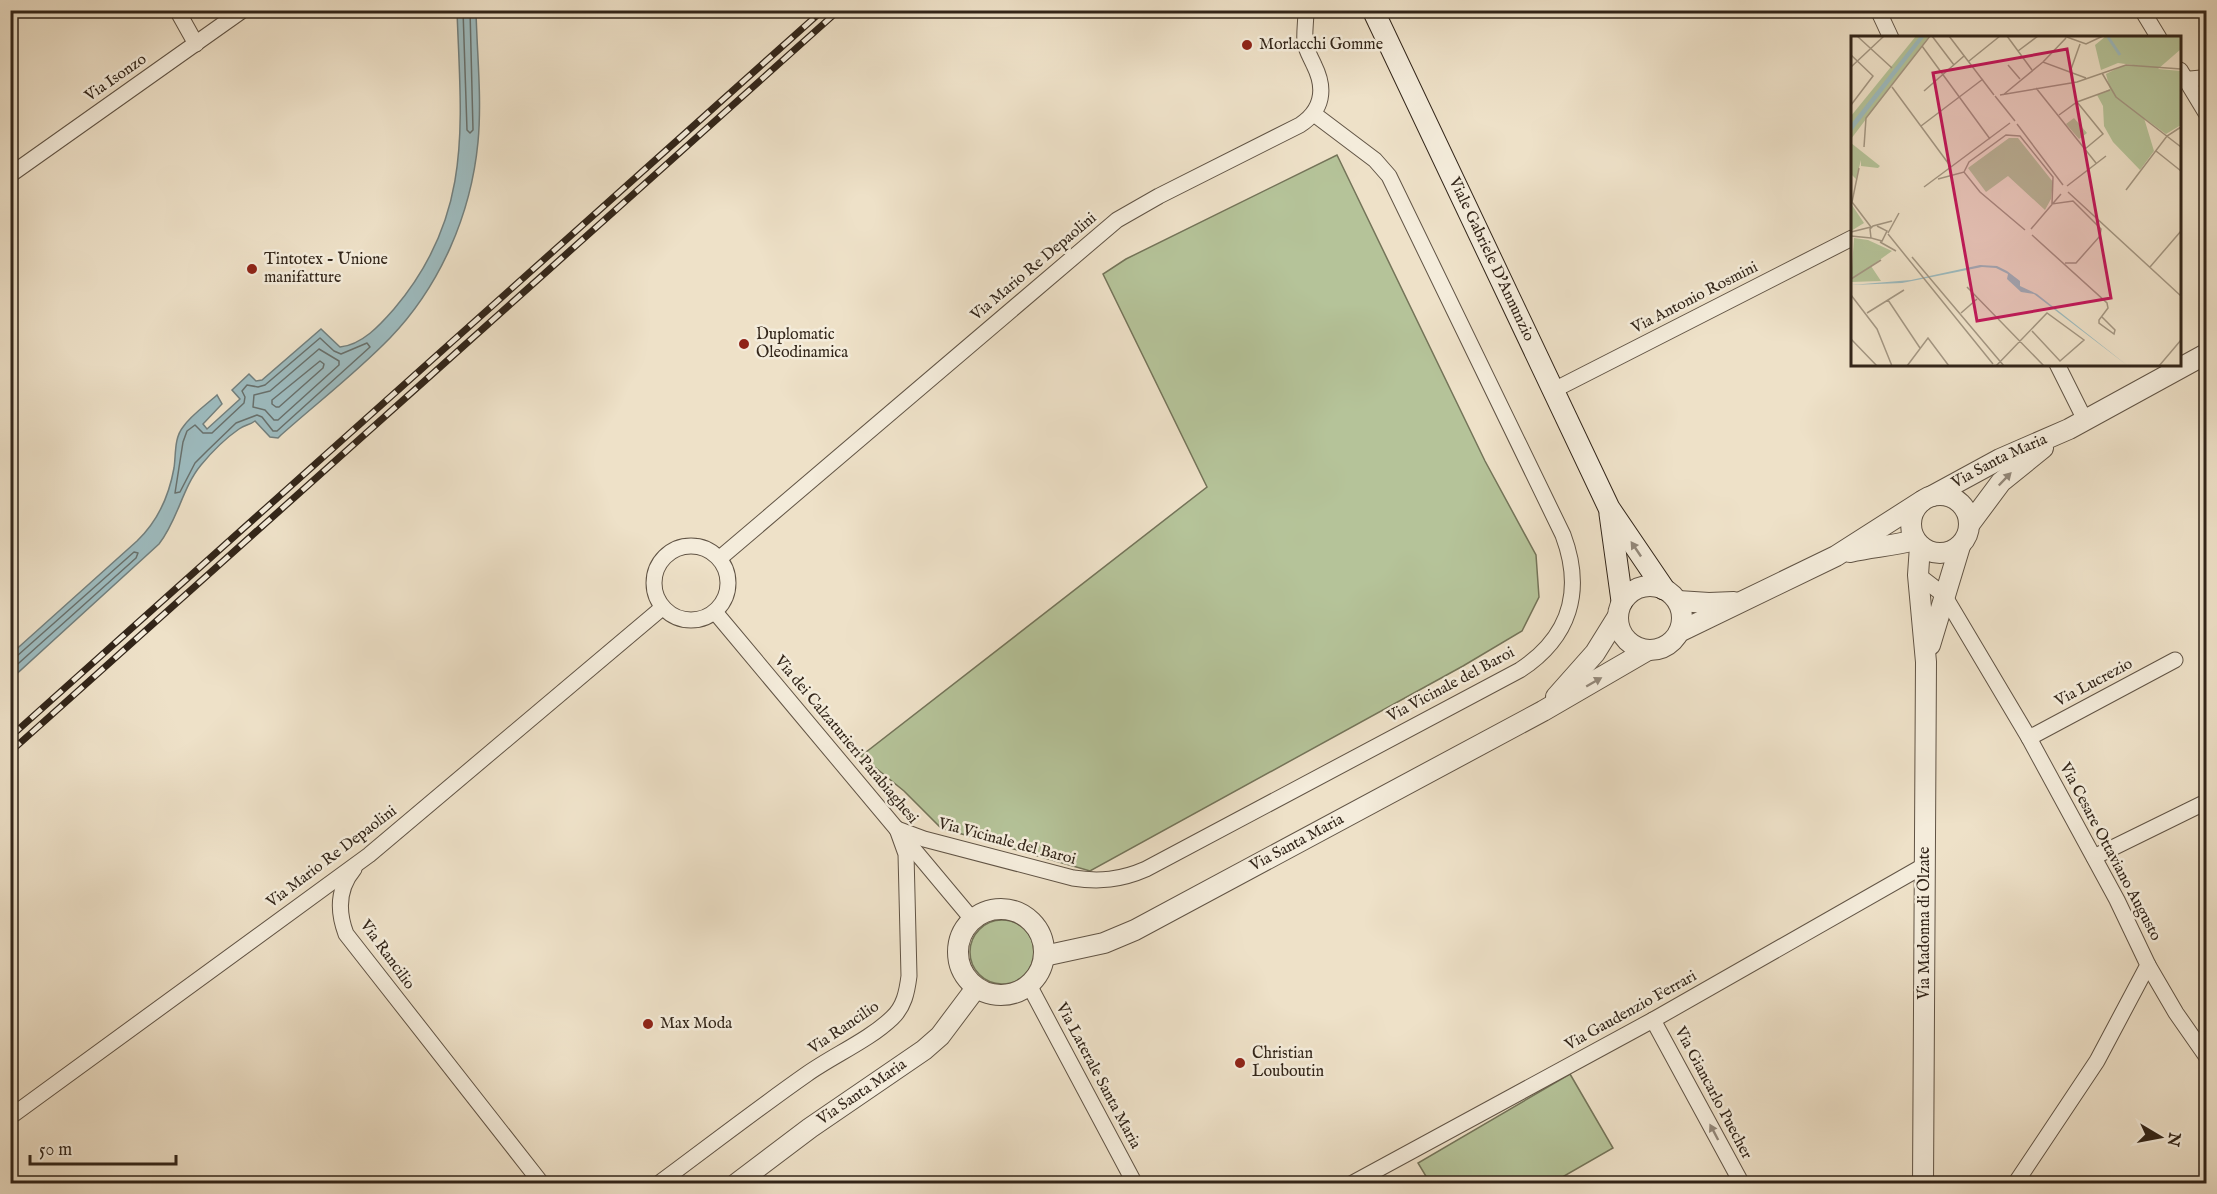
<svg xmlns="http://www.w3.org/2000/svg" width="2217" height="1194" viewBox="0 0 2217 1194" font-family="'IM FELL English',serif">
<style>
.green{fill:#b5c399;stroke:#747459;stroke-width:1.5}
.water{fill:#9dbbbf;stroke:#727f7d;stroke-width:1.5}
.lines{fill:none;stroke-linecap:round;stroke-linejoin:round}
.shore{stroke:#68706c;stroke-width:1.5}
.minor-casing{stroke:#615445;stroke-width:17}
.tertiary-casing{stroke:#615445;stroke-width:22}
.secondary-casing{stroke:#322519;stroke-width:23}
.minor{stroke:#f4ecdb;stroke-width:15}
.tertiary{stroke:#f4ecdb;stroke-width:20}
.secondary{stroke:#f4ecdb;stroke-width:21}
.rail-casing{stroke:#322519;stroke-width:7}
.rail{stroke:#f4ecdb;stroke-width:4.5;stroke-dasharray:14;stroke-linecap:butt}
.oneway{fill:#93887a}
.poi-dot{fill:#8f2418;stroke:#f4ecdb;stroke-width:2}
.labels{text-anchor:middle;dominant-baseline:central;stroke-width:5;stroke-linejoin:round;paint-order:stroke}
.poi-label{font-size:16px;fill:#322519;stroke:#f4ecdb;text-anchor:start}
.street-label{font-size:16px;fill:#322519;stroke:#f4ecdb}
.inset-river{fill:none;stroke:#9dbbbf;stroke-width:3}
.inset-road{fill:none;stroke:#a39682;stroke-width:1.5}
.view{fill:#c2185b;fill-opacity:0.15;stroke:#c2185b;stroke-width:3}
.inset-edge{fill:none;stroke:#322519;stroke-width:3}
</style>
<rect width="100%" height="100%" fill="#eee1c8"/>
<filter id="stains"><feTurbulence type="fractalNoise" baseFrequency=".00333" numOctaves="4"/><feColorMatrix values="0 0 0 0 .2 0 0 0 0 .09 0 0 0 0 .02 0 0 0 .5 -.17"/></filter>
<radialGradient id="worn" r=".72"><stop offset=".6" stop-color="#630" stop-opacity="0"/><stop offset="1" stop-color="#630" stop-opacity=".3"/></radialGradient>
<g class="green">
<path d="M1337 155 1485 461 1536 555 1539 597 1522 631 1463 666 1090 871 941 828 904 791 861 756 1207 487 1103 274 1126 259Z"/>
<circle cx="1002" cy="952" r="32"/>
<path d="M1570 1074 1613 1148 1552 1183H1430L1418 1163Z"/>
</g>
<path class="water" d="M457 11H476C477 54 482 99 478 142 471 215 440 286 390 338 356 373 317 403 281 435L278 438 270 437 255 421C250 425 244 425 239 429 226 438 211 453 201 465 182 488 178 520 159 544L11 679V654L137 541C158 521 169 496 174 468 176 455 174 438 183 427 191 415 206 405 217 395L222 404 203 424 207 429 240 399 232 390 249 374 256 381 262 380 321 329 340 347C362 345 380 325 394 309 474 215 461 124 457 11Z"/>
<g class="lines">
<g class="shore">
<path d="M463 10 467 130 470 133 473 130 470 10"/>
<path d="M320 338 334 351 341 354 367 343 370 347 277 431H273L262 417 257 415 236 423 207 451 195 463 180 492 175 493 183 442 187 431 195 425 203 433H212L244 403 245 397 242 391 247 385 258 387 265 385Z"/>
<path d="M319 349 339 361V365L278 420H274L265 410 253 407 254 395 270 391Z"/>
<path d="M320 361 324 364 323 368 279 407H276L272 404V400Z"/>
<path d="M10 658 17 656 134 552 138 553 136 558 10 671"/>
</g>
<defs>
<g id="minor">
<path d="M177 10 196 44"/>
<path d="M1878 10 1891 38"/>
<path d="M2142 10 2159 38"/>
<path d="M2180 70 2206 113"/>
<path d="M2180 80 2201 78 2206 75"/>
<path d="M10 175 243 10"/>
<path d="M2057 364 2085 420"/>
<path d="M1554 390 1852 238"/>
<circle cx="691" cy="583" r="37"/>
<path d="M720 558 1117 220 1159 196 1300 125C1323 110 1326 89 1314 65 1311 58 1306 50 1305 43 1304 33 1306 21 1306 10"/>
<path d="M1918 575 1944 595 2029 738 2117 900 2148 965 2097 1061 2015 1184"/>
<path d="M715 612 972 919"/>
<path d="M2029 738 2175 660"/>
<path d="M897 829 924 839 1073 878C1099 882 1121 880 1146 869L1520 670C1570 637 1584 591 1563 535L1389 176 1375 160 1314 114"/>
<path d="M2094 857 2206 802"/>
<path d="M354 869C338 888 337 910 346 934L542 1184"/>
<path d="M2148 965 2176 1013 2206 1056"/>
<path d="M1029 985 1135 1184"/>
<path d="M1653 1020 1742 1184"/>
<path d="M10 1117 369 855 662 608"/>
<path d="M658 1184C708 1147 757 1109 807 1074 834 1055 869 1040 892 1018 904 1007 907 992 909 976L906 854 897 829"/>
<path d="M1351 1184 1653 1020 1925 865"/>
</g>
<g id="tertiary">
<circle cx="1940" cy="524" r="29"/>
<path id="s1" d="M1932 496 2000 459 2069 429 2206 354"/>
<path d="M1969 525 2001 482 2043 448"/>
<path d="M1920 546 1918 575 1926 662 1923 1184"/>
<path d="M1850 552C1872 547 1893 546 1915 540"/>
<circle cx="1650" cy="618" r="32"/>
<path d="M1678 601 1709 603 1734 602"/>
<path d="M1679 632 1836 556 1922 501"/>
<path d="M1930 645 1960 546"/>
<path d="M1556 697 1595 653 1618 616"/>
<circle cx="1001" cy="952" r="43"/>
<path id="s2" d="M1044 956 1104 943 1135 930 1543 711 1648 650"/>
<path id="s3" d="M736 1184 810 1128 924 1050 940 1036 976 988"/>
</g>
<g id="secondary">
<path id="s4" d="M1373 10 1609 508 1664 589"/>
<path d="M1610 514 1622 601"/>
</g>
</defs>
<use href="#minor" class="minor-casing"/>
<use href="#tertiary" class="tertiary-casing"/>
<use href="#secondary" class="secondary-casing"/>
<use href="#minor" class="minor"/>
<use href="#tertiary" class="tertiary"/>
<use href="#secondary" class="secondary"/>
<defs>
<g id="rail">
<path d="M10 737 823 10"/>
<path d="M10 752 839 10"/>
</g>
</defs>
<use href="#rail" class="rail-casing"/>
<use href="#rail" class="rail"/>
</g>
<defs><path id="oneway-solid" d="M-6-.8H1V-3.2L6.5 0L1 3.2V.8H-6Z" transform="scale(1.5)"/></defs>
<g class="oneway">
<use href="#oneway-solid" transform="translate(2005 479) rotate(-46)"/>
<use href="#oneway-solid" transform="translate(1636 549) rotate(-124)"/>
<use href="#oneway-solid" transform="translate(1594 682) rotate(-30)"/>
<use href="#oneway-solid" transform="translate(1714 1132) rotate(-118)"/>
</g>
<g class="poi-dot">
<circle cx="1247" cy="45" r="6"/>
<circle cx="252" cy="269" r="6"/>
<circle cx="744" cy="344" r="6"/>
<circle cx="648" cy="1024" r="6"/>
<circle cx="1240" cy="1063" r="6"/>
</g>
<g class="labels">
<g class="poi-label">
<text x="1259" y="45">Morlacchi Gomme</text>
<text x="264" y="260">Tintotex - Unione<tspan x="264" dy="18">manifatture</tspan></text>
<text x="756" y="335">Duplomatic<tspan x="756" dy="18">Oleodinamica</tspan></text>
<text x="660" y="1024">Max Moda</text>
<text x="1252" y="1054">Christian<tspan x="1252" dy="18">Louboutin</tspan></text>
</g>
<g class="street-label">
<text transform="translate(116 78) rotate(-35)">Via Isonzo</text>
<text stroke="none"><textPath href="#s4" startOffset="276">Viale Gabriele D'Annunzio</textPath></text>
<text transform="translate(1034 267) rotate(-40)">Via Mario Re Depaolini</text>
<text transform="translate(1695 298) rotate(-27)">Via Antonio Rosmini</text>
<text stroke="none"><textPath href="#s1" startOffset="76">Via Santa Maria</textPath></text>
<text transform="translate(2094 683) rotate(-28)">Via Lucrezio</text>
<text transform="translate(1451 685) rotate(-28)">Via Vicinale del Baroi</text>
<text transform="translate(846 740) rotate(50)">Via dei Calzaturieri Parabiaghesi</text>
<text transform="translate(1007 842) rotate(15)">Via Vicinale del Baroi</text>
<text stroke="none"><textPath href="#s2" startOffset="279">Via Santa Maria</textPath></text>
<text transform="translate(2110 852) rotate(62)">Via Cesare Ottaviano Augusto</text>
<text transform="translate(332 857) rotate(-37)">Via Mario Re Depaolini</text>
<text transform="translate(1925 923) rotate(-90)">Via Madonna di Olzate</text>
<text transform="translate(387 955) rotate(54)">Via Rancilio</text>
<text transform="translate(1631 1011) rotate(-29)">Via Gaudenzio Ferrari</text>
<text transform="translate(844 1028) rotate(-34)">Via Rancilio</text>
<text transform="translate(1098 1076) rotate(62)">Via Laterale Santa Maria</text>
<text stroke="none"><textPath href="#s3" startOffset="156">Via Santa Maria</textPath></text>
<text transform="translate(1713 1093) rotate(62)">Via Giancarlo Puecher</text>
</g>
</g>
<g transform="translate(1851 36)">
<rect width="330" height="330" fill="#eee1c8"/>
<path d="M65 0H78L0 103V80ZM255 0H330V13L307 33 330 35V89L315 98 293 82 303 115 289 134 262 106 253 90 252 70 246 59 259 53 255 38 271 30H290L267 27 250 34 244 9ZM223 82 236 97 228 103 215 88ZM158 102H167L202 146 200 163 194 174 157 140 135 156 117 132ZM0 107 29 130 27 132 10 130V124L5 143 0 138ZM1 169 13 187 0 195V170ZM3 202 17 204 41 215 20 230 30 245 0 246Z" fill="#b5c399"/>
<path d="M69 0H74L0 96V88ZM129 229 146 230 156 235 169 245V250L186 258 277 330 183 258 170 256 156 243 157 238 145 232 131 231 51 247 0 249 60 244Z" fill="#9dbbbf"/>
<path class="inset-river" d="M257 1 269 19"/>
<path class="inset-road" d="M6 0 41 32M81 0 103 29M98 0 143 59M156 0 181 34M213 0 235 8 252 0M71 10 139 103M167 15 187 0M0 19 22 40 0 69M118 25 149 0M192 26 215 2M157 29 169 43M0 31 33 0M219 36 229 8M251 37 265 61 330 111M41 51 100 131M185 52 245 127M73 55 113 20M149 59 226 46 275 29 330 33M152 59 192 26 235 42M144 60 164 85M226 66 252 98 234 113M208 79 226 66 259 54M166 88 212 149M70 90 132 43M13 111 15 82 79 0M305 115 330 135M8 132 1 166 20 191M113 136 118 126 155 99 169 100 202 141 201 168 222 165 250 193 249 200 225 227H214M87 143 113 136 129 156 174 194M216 150 255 120M73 151 159 87M275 154 316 100 330 91M217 156 330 260M26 190 36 195 31 205 20 202 19 193 22 190 41 185M180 193 210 158M0 196 20 191M37 197 48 177M37 198 142 328M181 199 256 267 257 272 248 284V287L263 298 264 294 251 281M0 200 20 202M29 206 45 215M61 221 153 330M299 231 330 195M0 243 30 224M116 251 193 330M0 259 26 293 41 330M37 264 69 312M16 277 53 254M110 277 126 263M0 303 26 330M56 330 77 302 98 330M145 330 196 277 233 304 209 325 181 295M308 330 330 304"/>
<path class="view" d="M216 13 260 262 126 285 82 37Z"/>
<rect width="330" height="330" class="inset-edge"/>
</g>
<rect width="2217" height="1194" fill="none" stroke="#eee1c8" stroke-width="36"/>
<rect x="12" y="12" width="2193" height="1170" fill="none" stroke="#322519" stroke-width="3"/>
<rect x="18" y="18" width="2181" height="1158" fill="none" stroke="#322519" stroke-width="1.5"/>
<g transform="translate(2160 1137) rotate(100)" stroke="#f4ecdb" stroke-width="4.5" paint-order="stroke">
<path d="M0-4.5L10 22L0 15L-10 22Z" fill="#322519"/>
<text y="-9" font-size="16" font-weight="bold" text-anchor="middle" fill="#322519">N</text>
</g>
<path d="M30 1155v9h146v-9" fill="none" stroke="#322519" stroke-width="3"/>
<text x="39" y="1155" font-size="18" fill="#322519" stroke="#f4ecdb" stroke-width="4.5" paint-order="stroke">50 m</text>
<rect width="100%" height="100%" filter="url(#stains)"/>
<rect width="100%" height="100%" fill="url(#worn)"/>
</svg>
